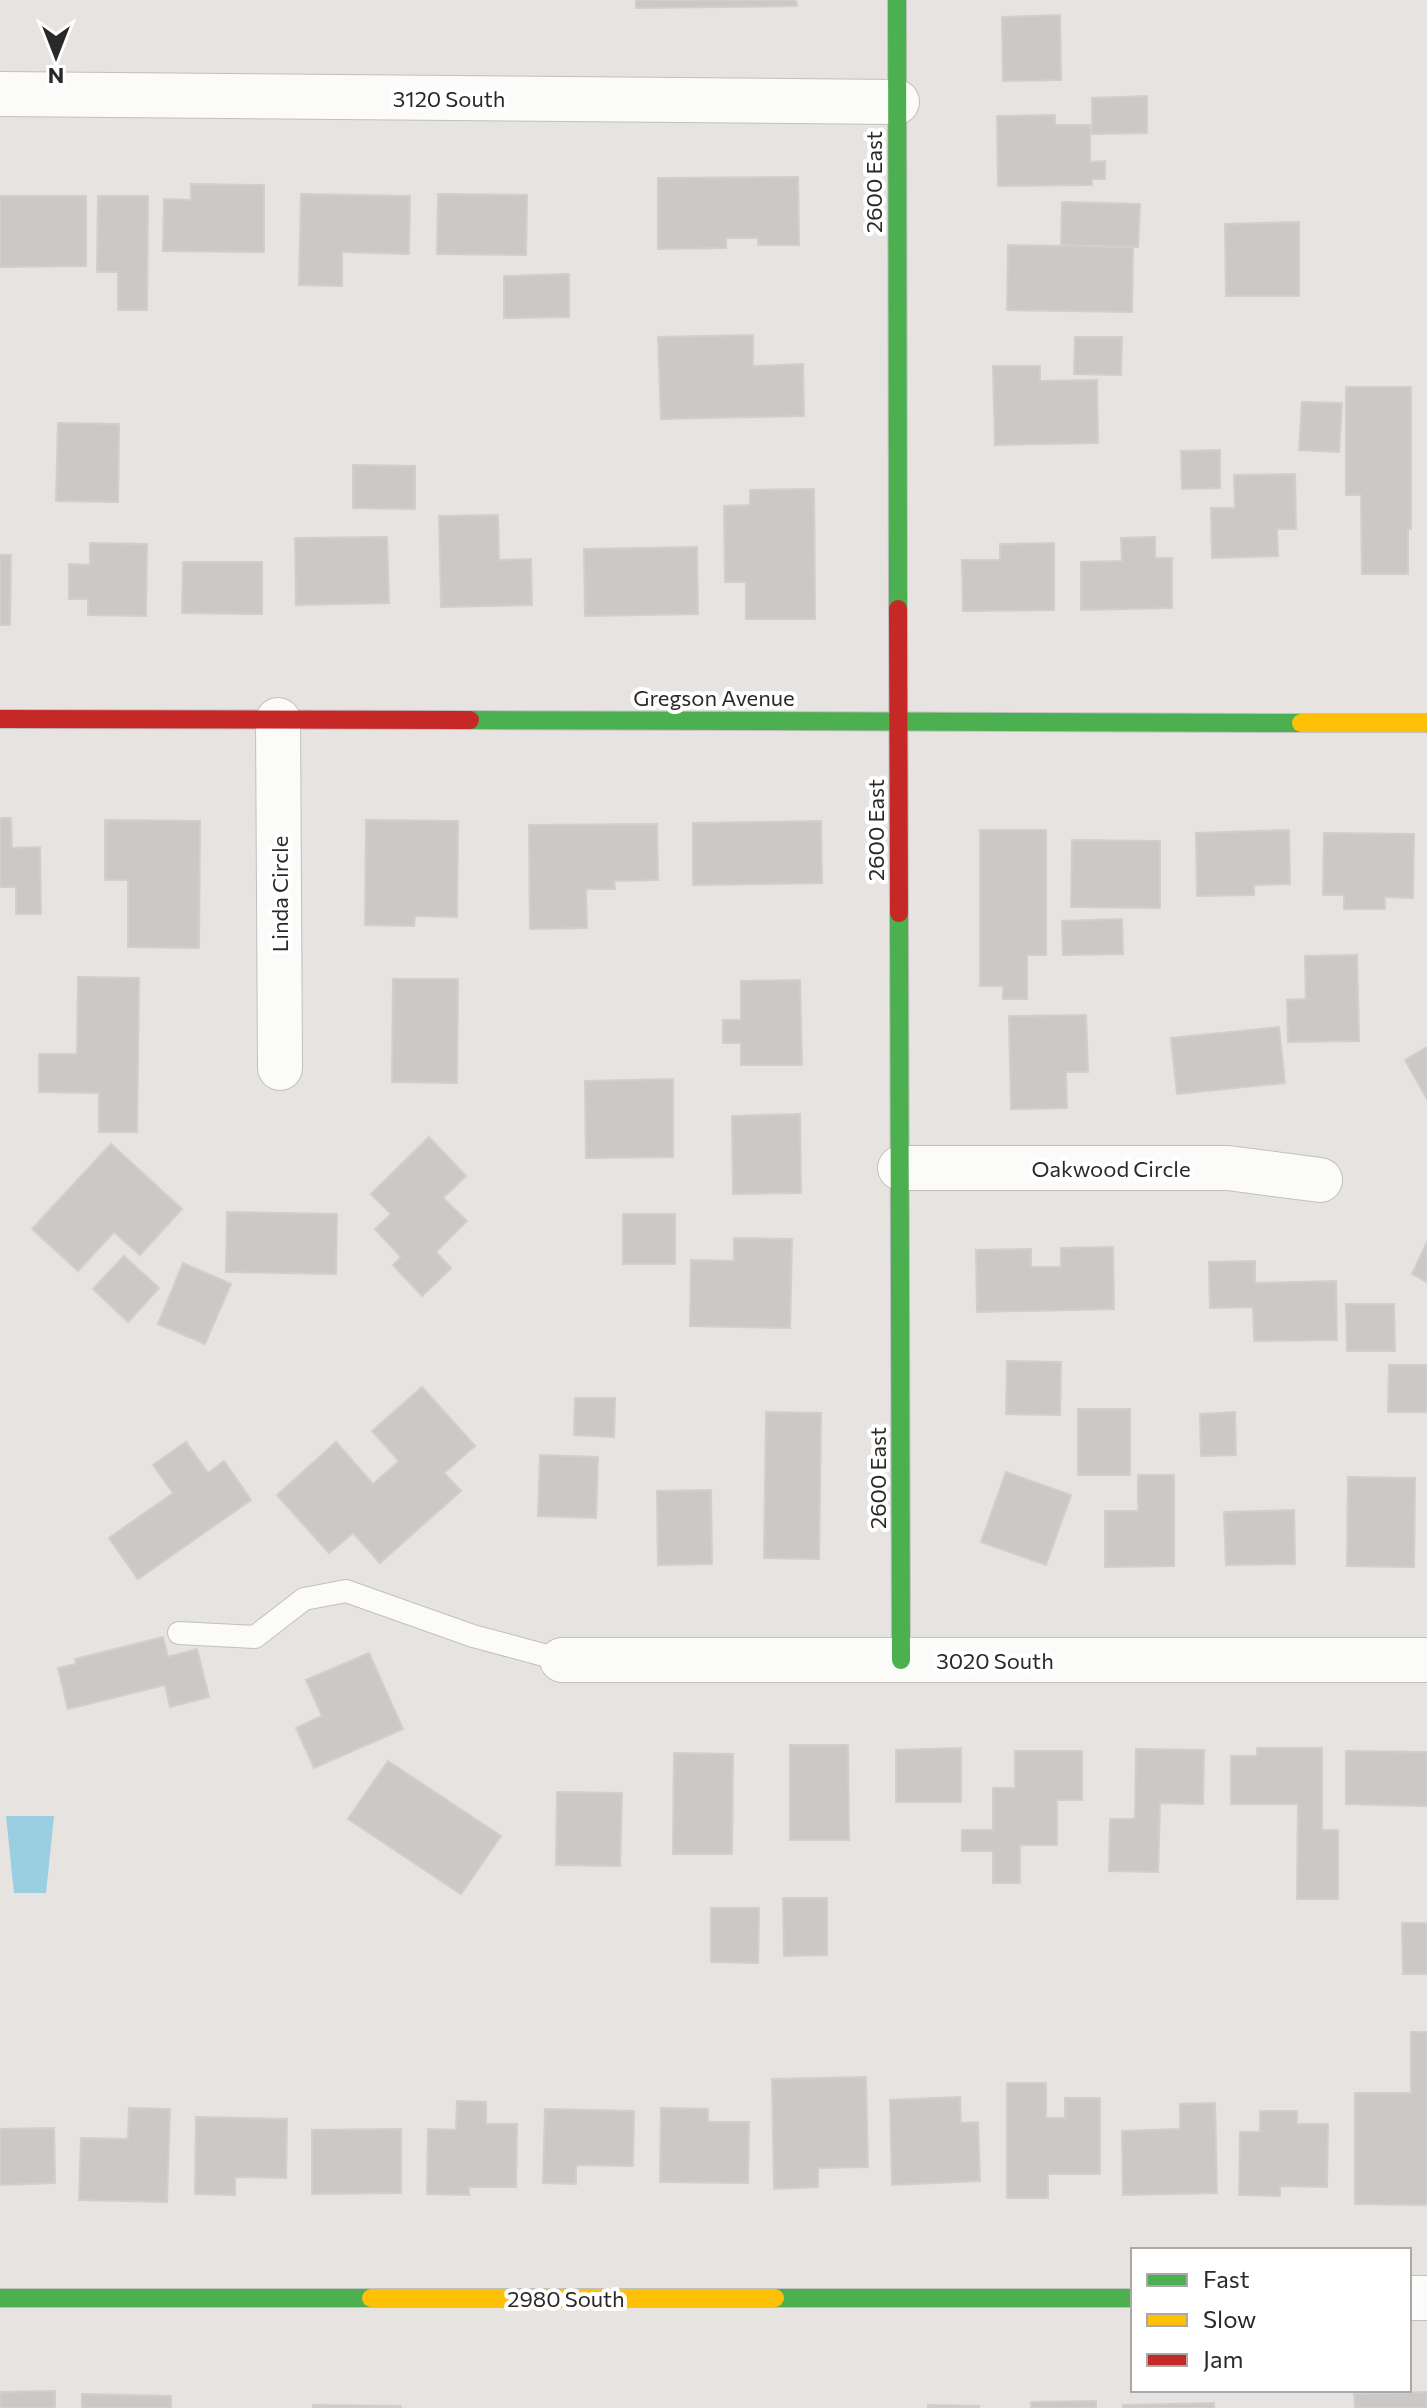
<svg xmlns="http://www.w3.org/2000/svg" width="1427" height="2408" viewBox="0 0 1427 2408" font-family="Commissioner,sans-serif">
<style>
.water{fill:#9acfe1}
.building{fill:#cbc9c7;stroke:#d1cfcc;stroke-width:2}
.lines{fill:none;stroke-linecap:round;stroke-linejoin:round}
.lane-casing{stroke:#c1c0c0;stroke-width:24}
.street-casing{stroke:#c1c0c0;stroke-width:46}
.fast-casing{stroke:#c1c0c0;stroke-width:20}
.slow-casing{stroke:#c1c0c0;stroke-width:20}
.jam-casing{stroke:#c1c0c0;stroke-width:20}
.lane{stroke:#fbfbfa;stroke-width:22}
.street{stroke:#fbfbfa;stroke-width:44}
.fast{stroke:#4caf50;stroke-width:18}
.slow{stroke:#ffc107;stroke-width:18}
.jam{stroke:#c62828;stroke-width:18}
.labels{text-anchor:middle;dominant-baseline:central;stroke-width:8;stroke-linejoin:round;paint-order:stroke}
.street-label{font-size:22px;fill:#292929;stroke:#fff}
</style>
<rect width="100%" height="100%" fill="#e6e3e0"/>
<path class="water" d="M6 1816H54L46 1893H14Z"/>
<g class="building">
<path d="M636 0H796L797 6 636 8Z"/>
<path d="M1060 15 1061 80 1003 81 1002 17Z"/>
<path d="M1147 96V133L1092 134V98Z"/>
<path d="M1055 115V125H1090V162L1105 161V179H1092V185L998 186 997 116Z"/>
<path d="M798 177 799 245H758V238H726V248L658 249V178Z"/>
<path d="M191 184 264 185V252L163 251 164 199 191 200Z"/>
<path d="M301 194 410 196 409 254 342 252V286L299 285Z"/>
<path d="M438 194 527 195 526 255 437 254Z"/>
<path d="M0 196H86V266L0 267Z"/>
<path d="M98 196H148L147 310H118V272H97Z"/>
<path d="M1062 202 1140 204 1138 247 1061 245Z"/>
<path d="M1299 222V296H1226L1225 224Z"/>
<path d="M1008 245 1133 247 1132 312 1007 310Z"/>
<path d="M569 274V317L504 318V276Z"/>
<path d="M753 335V366L803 364 804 416 661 419 658 337Z"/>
<path d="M1075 337H1122L1121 375 1074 374Z"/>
<path d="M993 366H1040V381L1097 380 1098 443 995 445Z"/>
<path d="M1346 387H1411V529H1408V574H1362L1361 495H1346Z"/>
<path d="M1302 402 1342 403 1339 452 1299 450Z"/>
<path d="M58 423 119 424 118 502 56 501Z"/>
<path d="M1220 450V488L1182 489 1181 451Z"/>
<path d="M353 465 415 466V509L353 508Z"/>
<path d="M1295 474 1296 529H1277L1278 556 1212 558 1211 508H1235L1234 475Z"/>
<path d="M814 489 815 619H746V582H725L724 506 750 505V490Z"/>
<path d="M498 515 499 560 531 559 532 605 441 607 439 516Z"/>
<path d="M387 537 389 603 296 605 295 538Z"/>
<path d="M1155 537V558H1172V608L1081 610V562L1122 561 1121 538Z"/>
<path d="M90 543 147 544 146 616 88 615V599H69V564L90 565Z"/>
<path d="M1054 543V610L963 611 962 560H1000V544Z"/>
<path d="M697 547 698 614 585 616 584 549Z"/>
<path d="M0 555H11L10 625H0Z"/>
<path d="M183 562H262V614L182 613Z"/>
<path d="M0 818H11L12 848 40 847 41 914H16V887H0Z"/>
<path d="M105 820 200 821 199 948 128 947V880H105Z"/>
<path d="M366 820 458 821 457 917 415 916 414 926 365 925Z"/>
<path d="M821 821 822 883 693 885V823Z"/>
<path d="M657 824 658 880 614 881 615 889H586L587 928 530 929 529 825Z"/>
<path d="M980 830H1046V955H1027V999H1003V986H980Z"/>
<path d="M1289 830 1290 884 1254 885V895L1197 896 1196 833Z"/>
<path d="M1324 833 1414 834 1413 898 1385 897V909H1344V895H1323Z"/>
<path d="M1072 840 1160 841V908L1071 907Z"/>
<path d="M1122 919 1123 954 1063 955 1062 921Z"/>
<path d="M1357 955 1359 1041 1288 1042 1287 1000 1306 999 1305 956Z"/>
<path d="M78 977 139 978 137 1132H99V1093L39 1092V1054H77Z"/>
<path d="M393 979H458L457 1083 392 1082Z"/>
<path d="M800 980 802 1065H741V1043H723V1020H741V981Z"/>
<path d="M1086 1015 1088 1072H1066L1067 1108 1011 1109 1009 1016Z"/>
<path d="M1279 1027 1285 1083 1177 1094 1171 1038Z"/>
<path d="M1427 1047V1099L1405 1060Z"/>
<path d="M673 1079V1157L586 1158 585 1081Z"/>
<path d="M800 1114 801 1193 733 1194 732 1116Z"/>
<path d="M429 1137 466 1176 443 1198 467 1221 436 1252 451 1268 422 1296 393 1265 401 1257 375 1229 391 1214 371 1194Z"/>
<path d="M111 1144 182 1209 140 1255 114 1232 78 1271 32 1229Z"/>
<path d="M227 1212 337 1214 336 1274 226 1272Z"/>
<rect x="623" y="1214" width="52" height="50"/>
<path d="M734 1238 792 1239 790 1328 690 1326 691 1260 734 1261Z"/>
<path d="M1427 1242V1282L1412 1274Z"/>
<path d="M1113 1247 1114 1309 977 1312 976 1250 1031 1249V1267H1061V1248Z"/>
<path d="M124 1256 159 1288 128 1322 93 1289Z"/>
<path d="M1255 1261V1283L1336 1281 1337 1340 1254 1341 1253 1307 1210 1308 1209 1262Z"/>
<path d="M183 1263 231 1284 205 1344 158 1324Z"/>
<path d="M1346 1304H1394L1395 1351H1347Z"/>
<path d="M1007 1361 1061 1362 1060 1415 1006 1414Z"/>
<path d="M1389 1365H1427V1412H1388Z"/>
<path d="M422 1387 475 1446 444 1473 461 1491 380 1563 353 1533 329 1553 277 1495 336 1442 373 1484 399 1461 372 1431Z"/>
<path d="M575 1398H615L614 1437 574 1435Z"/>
<rect x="1078" y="1409" width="52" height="66"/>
<path d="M766 1412 821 1413 819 1559 764 1558Z"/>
<path d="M1235 1412 1236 1455 1201 1456 1200 1414Z"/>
<path d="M186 1442 208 1473 224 1461 251 1500 138 1579 109 1538 173 1493 153 1465Z"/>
<path d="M540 1455 598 1457 596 1518 538 1516Z"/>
<path d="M1006 1472 1071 1495 1046 1565 981 1542Z"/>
<path d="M1138 1475H1174V1566L1105 1567V1511H1138Z"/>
<path d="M1348 1477 1415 1478 1414 1567 1347 1566Z"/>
<path d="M711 1490 712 1564 658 1565 657 1491Z"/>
<path d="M1294 1510 1295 1564 1226 1565 1224 1512Z"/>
<path d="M163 1637 168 1657 197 1649 209 1697 170 1707 165 1685 68 1709 58 1668 76 1664 75 1659Z"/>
<path d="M369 1653 403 1729 314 1768 296 1728 322 1716 306 1680Z"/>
<path d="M790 1745H848L849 1840H790Z"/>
<path d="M961 1748V1802H896V1750Z"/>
<path d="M1257 1748H1322V1830H1338V1899H1297L1298 1804H1231V1756H1257Z"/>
<path d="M1136 1749 1204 1750 1203 1804 1160 1803 1158 1872 1109 1871 1110 1819H1135Z"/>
<path d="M1015 1751H1082V1800H1057V1845H1020V1883H993V1851H962V1830H993V1788H1015Z"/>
<path d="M1346 1751 1427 1752V1806L1346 1804Z"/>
<path d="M674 1753 733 1754 732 1854H673Z"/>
<path d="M388 1761 501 1836 461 1894 348 1819Z"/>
<path d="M557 1792 622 1793 620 1866 556 1865Z"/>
<path d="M783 1898H827V1955L784 1956Z"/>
<path d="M711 1908H759L758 1963 711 1962Z"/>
<path d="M1402 1923H1427V1974H1403Z"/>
<path d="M1411 2032H1427V2205L1355 2204V2093H1411Z"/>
<path d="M866 2077 868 2167 818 2168V2187L774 2189 772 2079Z"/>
<path d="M1007 2083H1046V2118H1065V2098H1100V2174H1048V2198H1007Z"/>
<path d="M960 2097 961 2123 978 2122 980 2181 892 2185 890 2100Z"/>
<path d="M457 2101 486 2102V2124H517L516 2187H469V2195L427 2194 428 2129 456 2130Z"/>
<path d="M1215 2103 1217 2193 1123 2195 1122 2131 1180 2129V2104Z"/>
<path d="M129 2108 170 2109 167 2202 79 2200 81 2138 128 2139Z"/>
<path d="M661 2108 708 2109V2122H749L748 2183 660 2182Z"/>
<path d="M545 2109 634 2111 633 2166 576 2165V2184L543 2183Z"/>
<path d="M1260 2111H1297V2124H1328L1327 2187 1280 2186V2196L1239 2195 1240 2132H1260Z"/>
<path d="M196 2117 287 2119 286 2178 235 2177V2195L195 2194Z"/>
<path d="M54 2128 55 2183 0 2185V2129Z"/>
<path d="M401 2129V2193L312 2194V2130Z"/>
<path d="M55 2391V2408H0V2392Z"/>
<path d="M1427 2392V2408H1355L1354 2394Z"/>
<path d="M82 2394 171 2396V2408H82Z"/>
<path d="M1096 2401V2408H1031V2402Z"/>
<path d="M1214 2403V2408H1123V2405Z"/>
<path d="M313 2405 401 2406V2408H313Z"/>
<path d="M928 2405 979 2406V2408H928Z"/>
</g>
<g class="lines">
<defs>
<path id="lane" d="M179 1633 255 1637 304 1599 346 1591 473 1636 562 1660"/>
<g id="street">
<path d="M0 94 897 102"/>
<path d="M278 720 280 1068"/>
<path d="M900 1168H1228L1320 1180"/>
<path d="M562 1660H1427"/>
<path d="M1409 2298H1427"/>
</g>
<g id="fast">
<path d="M897 0 898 609"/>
<path d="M470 720 1301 723"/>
<path d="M899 913 901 1660"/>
<path d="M0 2298H371"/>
<path d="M775 2298H1133"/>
</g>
<g id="slow">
<path d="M1301 723H1427"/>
<path d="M371 2298H775"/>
</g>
<g id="jam">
<path d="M898 609 899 913"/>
<path d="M0 719 470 720"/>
</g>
</defs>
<use href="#lane" class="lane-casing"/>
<use href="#street" class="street-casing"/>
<use href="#fast" class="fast-casing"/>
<use href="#slow" class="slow-casing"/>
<use href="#jam" class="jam-casing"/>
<use href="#lane" class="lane"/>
<use href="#street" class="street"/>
<use href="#fast" class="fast"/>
<use href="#slow" class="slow"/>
<use href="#jam" class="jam"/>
</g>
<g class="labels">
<g class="street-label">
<text x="449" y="98">3120 South</text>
<text transform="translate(873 182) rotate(-90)">2600 East</text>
<text x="714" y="697">Gregson Avenue</text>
<text transform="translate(875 830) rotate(-90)">2600 East</text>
<text transform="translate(279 894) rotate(-90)">Linda Circle</text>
<text x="1111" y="1168">Oakwood Circle</text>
<text transform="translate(877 1478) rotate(-90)">2600 East</text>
<text x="995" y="1660">3020 South</text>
<text x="566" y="2298">2980 South</text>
</g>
</g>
<rect x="1131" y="2248" width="280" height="144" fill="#ffffff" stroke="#a9a9a9" stroke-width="2"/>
<rect x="1147" y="2274" width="40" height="12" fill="#4caf50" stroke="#a9a9a9" stroke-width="2"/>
<text x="1203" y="2288" font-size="24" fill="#292929">Fast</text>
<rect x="1147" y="2314" width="40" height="12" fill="#ffc107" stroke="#a9a9a9" stroke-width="2"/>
<text x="1203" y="2328" font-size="24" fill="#292929">Slow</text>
<rect x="1147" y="2354" width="40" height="12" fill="#c62828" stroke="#a9a9a9" stroke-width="2"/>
<text x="1203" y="2368" font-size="24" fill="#292929">Jam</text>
<g transform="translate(56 56) rotate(180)" stroke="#ffffff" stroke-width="6" paint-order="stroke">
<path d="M0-6L14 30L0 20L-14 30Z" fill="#292929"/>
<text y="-12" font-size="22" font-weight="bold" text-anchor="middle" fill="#292929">N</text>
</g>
</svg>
